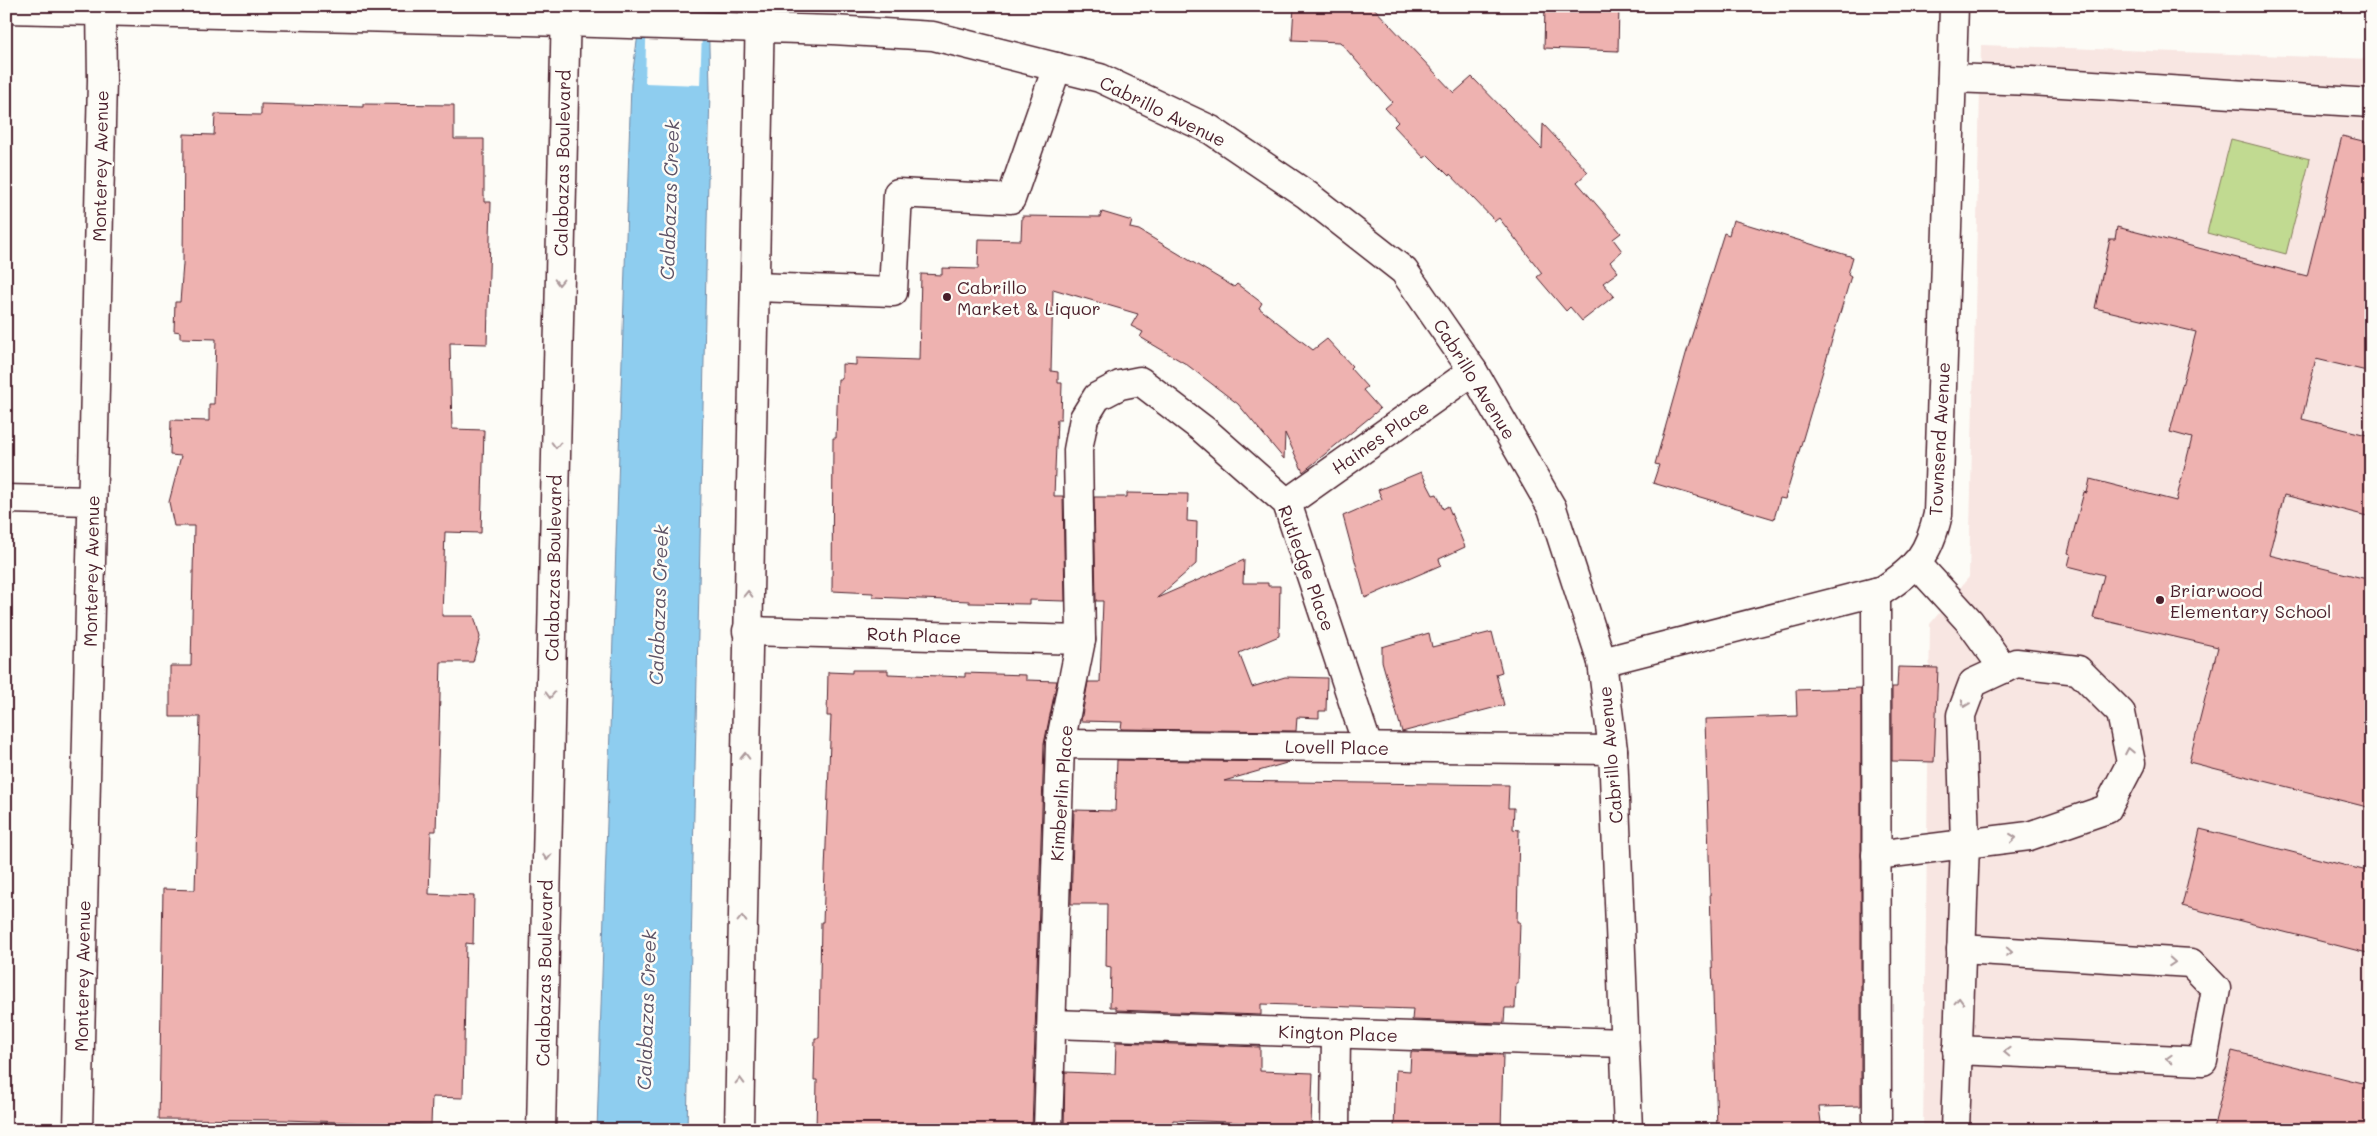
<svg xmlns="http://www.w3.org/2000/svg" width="2377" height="1136" viewBox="0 0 2377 1136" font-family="Mali,sans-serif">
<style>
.built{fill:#f8e6e2}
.green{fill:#c1da91;stroke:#867c5e}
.water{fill:#8ecdef;stroke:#7387a1}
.pier{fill:#fdfcf7}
.building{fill:#eeb2b0;stroke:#4a1f2b}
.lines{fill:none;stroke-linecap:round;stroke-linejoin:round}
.minor-casing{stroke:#4a1f2b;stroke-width:31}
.minor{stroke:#fdfcf7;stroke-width:28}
.oneway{stroke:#ac999b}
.poi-dot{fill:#4a1f2b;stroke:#fdfcf7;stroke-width:2}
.labels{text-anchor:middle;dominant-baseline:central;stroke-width:5;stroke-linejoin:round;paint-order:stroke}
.street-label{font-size:18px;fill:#4a1f2b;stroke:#fdfcf7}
.poi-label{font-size:18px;fill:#4a1f2b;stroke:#fdfcf7;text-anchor:start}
.water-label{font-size:19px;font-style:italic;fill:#5e5366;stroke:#fdfcf7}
</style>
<rect width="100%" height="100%" fill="#fdfcf7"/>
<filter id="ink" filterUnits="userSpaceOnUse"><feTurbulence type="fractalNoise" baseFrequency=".02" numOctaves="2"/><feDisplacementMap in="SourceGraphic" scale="10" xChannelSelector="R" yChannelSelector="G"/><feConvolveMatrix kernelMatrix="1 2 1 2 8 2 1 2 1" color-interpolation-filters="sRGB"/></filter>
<g filter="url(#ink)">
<path class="built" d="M1981 45 2371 59V1130H1923L1930 624 1969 577Z"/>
<path class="green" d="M2231 139 2310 159 2286 254 2207 233Z"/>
<path class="water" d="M642 6H708L710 89 687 1130H597L631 84Z"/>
<path class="pier" d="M647 6H703L700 85 645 83Z"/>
<g class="building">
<path d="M1294 6H1372L1454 93 1472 77 1542 149 1543 124 1588 172 1577 182 1621 233 1613 239 1622 251 1610 262 1618 272 1603 283 1614 296 1582 321 1570 307 1566 311 1537 277 1542 273 1499 218 1495 221 1450 174 1449 176 1428 155 1424 158 1394 126 1398 122 1385 108 1392 102 1340 42 1292 40Z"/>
<path d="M1545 6H1619L1618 51 1544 48Z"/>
<path d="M261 104 363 107V104L454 105V139H484V202H491L487 344 450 343 452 429 484 430 481 533 445 532 442 616H474L480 637 473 662H441L436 831H431L429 894 474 896 473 944 466 943 463 1098 432 1097 431 1125 284 1120 159 1119 163 889 195 890 200 717H170V666H191L194 526H174L169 502 181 456 170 455 171 420 209 421V404H214L216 339 180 338V332L174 331 175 302H180L183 264 184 134 214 135 215 114 261 115Z"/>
<path d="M2342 136 2371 143V372L2316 359 2302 419 2371 436V517L2284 495 2269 555 2371 580V808L2189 762 2218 647 2093 618 2104 575 2068 566 2071 554 2068 553 2084 492 2087 493 2090 479 2176 501 2192 438 2170 432 2196 332 2095 308 2110 239H2115L2117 227 2307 276Z"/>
<path d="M1102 212 1132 221 1130 228 1139 230 1234 287 1237 284 1262 303 1259 308 1313 350 1327 339 1352 366 1350 368 1367 387 1363 390 1380 409 1303 472 1285 433 1284 459 1238 404 1186 364 1140 337 1143 332 1131 326 1138 314 1053 289 1051 371 1058 372V383H1062L1061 419H1057L1054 496H1063L1065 601 1029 600V604L969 603V601L873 597V593L832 591 833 438H836L838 379H842V364L856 365V358L919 360 921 274 942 275V268L978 269 979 239 1021 240 1022 216 1100 217Z"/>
<path d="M1733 220 1853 257 1848 274 1851 276 1785 499 1780 498 1774 519 1653 483 1659 465 1655 464 1686 354 1724 233 1729 235Z"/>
<path d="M1421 472 1433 495 1437 494 1443 509 1448 506 1465 547 1439 559 1441 565 1365 598 1343 516 1382 499 1378 490Z"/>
<path d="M1127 493 1188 494 1187 521 1197 522 1196 564 1157 598 1244 560 1243 583H1268V586H1280L1279 636 1239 653 1252 687 1285 677 1327 678 1326 711H1319V718L1297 717 1296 731 1121 729 1122 722 1081 721 1088 682H1100L1103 601H1096L1094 497H1127Z"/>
<path d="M1492 632 1502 672 1496 674 1504 705 1402 732 1382 661V647L1429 633 1432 647Z"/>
<path d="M1898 667 1938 668 1934 762 1892 761V687H1897Z"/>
<path d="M852 670H888V674L965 677V673L1026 675V680L1057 681 1044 744 1032 1130H816L817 1080H814L815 1038H819L821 922H823L831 716H827L828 672 852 673Z"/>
<path d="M1861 688V1106L1819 1107 1822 1130H1717L1705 719 1797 716 1796 690Z"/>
<path d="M1117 760 1290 762 1224 781 1509 785 1508 808H1514L1513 829 1519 830 1517 922H1520L1518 983H1516L1515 1008H1505L1504 1023 1412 1020 1413 1009 1261 1004V1015L1116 1010V1007H1110L1111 967 1106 966 1107 904H1071L1074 810 1115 811Z"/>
<path d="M2200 829 2371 872V954L2182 906Z"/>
<path d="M1116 1042 1260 1047V1071L1313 1073 1311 1125 1173 1120 1172 1130H1064L1065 1072 1115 1074Z"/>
<path d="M2232 1051 2371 1085V1130H2213Z"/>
<path d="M1411 1052 1503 1055 1501 1130H1394L1396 1070 1410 1071Z"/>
</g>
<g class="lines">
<defs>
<g id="minor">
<path d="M6 9 528 21 833 30 933 36 1100 78 1211 130 1307 195 1404 271 1473 371 1552 508 1602 662 1613 750 1628 1130"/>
<path d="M1952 78 2031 81 2371 103"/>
<path d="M755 287 893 292 898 193 1011 199 1057 67"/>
<path d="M6 499 92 501"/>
<path d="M1287 503 1473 371"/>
<path d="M1916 563 1970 622 2004 669"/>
<path d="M1876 592 1877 1130"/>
<path d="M747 631 1081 640"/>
<path d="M1602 662 1883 590C1917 568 1929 554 1938 514L1954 6"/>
<path d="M1060 744 1613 750"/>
<path d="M1876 855 2029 836 2107 809 2131 763 2121 713 2078 670 2016 663 1973 683 1961 715 1965 843 1955 1130"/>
<path d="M1052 1024 1624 1043"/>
<path d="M1957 1050 2203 1061 2216 989 2191 963 1961 949"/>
<path d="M78 1130 102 80 101 6"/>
<path d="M541 1130 566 6"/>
<path d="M739 1130 760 6"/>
<path d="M1048 1130 1060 744 1081 640 1078 450 1084 418 1097 397 1120 385 1140 381 1204 430 1287 503 1368 747"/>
<path d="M1335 1130 1336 1033"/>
</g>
</defs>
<use href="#minor" class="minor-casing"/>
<use href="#minor" class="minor"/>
</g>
<defs><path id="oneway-chevron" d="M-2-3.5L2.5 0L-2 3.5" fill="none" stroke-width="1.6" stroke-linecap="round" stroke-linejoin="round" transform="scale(1.25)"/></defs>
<g class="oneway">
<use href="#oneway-chevron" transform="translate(559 282) rotate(91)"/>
<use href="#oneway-chevron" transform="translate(556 445) rotate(91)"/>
<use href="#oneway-chevron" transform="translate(748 594) rotate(-89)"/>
<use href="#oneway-chevron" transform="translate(550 695) rotate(91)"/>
<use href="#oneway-chevron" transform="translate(1965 704) rotate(111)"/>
<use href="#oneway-chevron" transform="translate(2129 751) rotate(-101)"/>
<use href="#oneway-chevron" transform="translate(745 756) rotate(-89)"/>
<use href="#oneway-chevron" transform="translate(2013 838) rotate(-6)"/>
<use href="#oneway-chevron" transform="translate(547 857) rotate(91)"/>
<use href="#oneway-chevron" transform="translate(742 919) rotate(-89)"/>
<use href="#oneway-chevron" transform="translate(2009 952) rotate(4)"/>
<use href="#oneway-chevron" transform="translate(2172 962) rotate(4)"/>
<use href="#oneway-chevron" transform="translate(1959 1001) rotate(-88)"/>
<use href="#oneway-chevron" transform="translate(2007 1052) rotate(-178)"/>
<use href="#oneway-chevron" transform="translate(2169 1059) rotate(-178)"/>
<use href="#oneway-chevron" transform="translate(740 1081) rotate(-89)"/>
</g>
</g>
<g class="poi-dot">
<circle cx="947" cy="297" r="5"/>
<circle cx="2160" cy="600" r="5"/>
</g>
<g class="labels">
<g class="street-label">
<text transform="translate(1163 111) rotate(26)">Cabrillo Avenue</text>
<text transform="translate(562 163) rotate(-89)">Calabazas Boulevard</text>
<text transform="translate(100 166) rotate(-89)">Monterey Avenue</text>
<text transform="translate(1475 379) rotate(58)">Cabrillo Avenue</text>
<text transform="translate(1380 437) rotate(-35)">Haines Place</text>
<text transform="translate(1939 439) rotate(-87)">Townsend Avenue</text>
<text transform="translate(553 568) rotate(-89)">Calabazas Boulevard</text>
<text transform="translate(1307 568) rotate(70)">Rutledge Place</text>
<text transform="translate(91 571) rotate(-89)">Monterey Avenue</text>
<text transform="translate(914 635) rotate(2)">Roth Place</text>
<text transform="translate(1337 747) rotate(1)">Lovell Place</text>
<text transform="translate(1610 755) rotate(-95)">Cabrillo Avenue</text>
<text transform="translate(1061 793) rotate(-86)">Kimberlin Place</text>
<text transform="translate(544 973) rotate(-89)">Calabazas Boulevard</text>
<text transform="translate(82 976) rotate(-89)">Monterey Avenue</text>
<text transform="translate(1338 1033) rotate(2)">Kington Place</text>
</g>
<g class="poi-label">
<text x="957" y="287">Cabrillo<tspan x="957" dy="21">Market &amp; Liquor</tspan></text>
<text x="2170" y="590">Briarwood<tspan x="2170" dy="21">Elementary School</tspan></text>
</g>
<g class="water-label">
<text transform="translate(669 200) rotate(-88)">Calabazas Creek</text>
<text transform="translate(658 605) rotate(-88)">Calabazas Creek</text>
<text transform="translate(646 1010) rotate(-88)">Calabazas Creek</text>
</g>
</g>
<rect width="2377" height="1136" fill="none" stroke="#fdfcf7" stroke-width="25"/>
<rect x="12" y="12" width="2352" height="1111" fill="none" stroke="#4a1f2b" stroke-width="2" filter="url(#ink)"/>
</svg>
